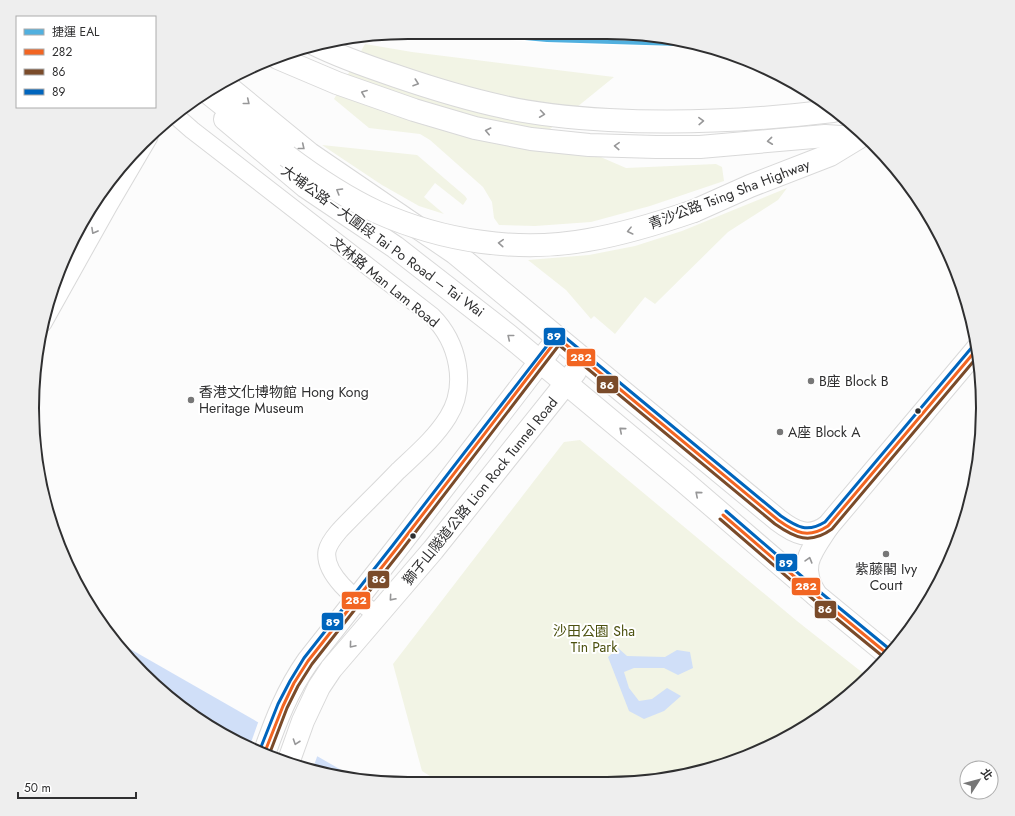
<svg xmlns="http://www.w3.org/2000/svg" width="1015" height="816" viewBox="0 0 1015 816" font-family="Jost,'Noto Sans TC',sans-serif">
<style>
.green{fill:#f2f4e5}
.water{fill:#d0dff8}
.pier{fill:#fcfcfc}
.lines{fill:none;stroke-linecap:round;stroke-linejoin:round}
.minor-casing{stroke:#d9d9d9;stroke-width:19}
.major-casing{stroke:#d9d9d9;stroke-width:24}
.highway-casing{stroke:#d9d9d9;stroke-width:24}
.minor{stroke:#fff;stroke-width:17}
.major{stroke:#fff;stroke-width:22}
.highway{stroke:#fff;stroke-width:22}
.highway-bridge-casing{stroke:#d9d9d9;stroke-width:24;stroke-linecap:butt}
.highway-bridge{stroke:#fff;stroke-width:22}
.bus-1-casing{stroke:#fff;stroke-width:6}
.bus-2-casing{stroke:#fff;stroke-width:6}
.bus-3-casing{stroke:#fff;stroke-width:6}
.bus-1{stroke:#f26522;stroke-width:3}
.bus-2{stroke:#7a4b2a;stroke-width:3}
.bus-3{stroke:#0065bd;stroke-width:3}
.metro-1-casing{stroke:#fff;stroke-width:7}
.metro-1{stroke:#51b0df;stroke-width:4}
.oneway{stroke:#979798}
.poi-dot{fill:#777;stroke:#fff;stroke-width:1.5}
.bus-dot{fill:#2f2f30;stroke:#fff;stroke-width:1.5}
.labels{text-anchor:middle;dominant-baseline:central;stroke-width:4;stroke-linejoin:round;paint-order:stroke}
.street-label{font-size:14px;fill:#2f2f30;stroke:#fff}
.poi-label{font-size:14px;fill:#2f2f30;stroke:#fff;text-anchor:start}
.park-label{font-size:14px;fill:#4c510f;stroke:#fff}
.rim{fill:none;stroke:#2f2f30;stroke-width:2}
.line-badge{stroke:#fff;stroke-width:1.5}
.badge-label{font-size:11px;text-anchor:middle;font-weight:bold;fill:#fff}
</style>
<rect width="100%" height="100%" fill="#fcfcfc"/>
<g class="green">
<path d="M365 44 412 52 614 77 545 133 626 168 716 164 722 167 724 181 650 206 591 222 535 226 499 225 494 218 492 202 483 187 430 140 420 134 369 128 334 99Z"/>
<path d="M322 145 417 155 465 196 467 199 463 205 435 183 424 197 444 214 419 206 382 185Z"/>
<path d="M787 188 778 200 728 232 655 304 645 297 615 334 594 316 591 319 566 290 528 260 589 255 635 246 682 231Z"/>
<path d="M580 440 797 621 868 677 836 706 774 745 704 771 631 783H441L422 771 393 664 564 442Z"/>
</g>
<g class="water">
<path d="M111 638 357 779 311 771 241 745 179 706Z"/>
<path d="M618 648 627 656 665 657 677 650 690 652 693 668 678 675 664 668H634L624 672 629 688 639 701 652 699 667 688 681 696 664 711 644 719 629 711 608 657Z"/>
</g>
<path class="pier" d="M259 720 318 754 312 771 249 748Z"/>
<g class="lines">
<defs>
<g id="minor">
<path d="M176 116 192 130 432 316C458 342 468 385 448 417 435 438 416 454 398 471 379 491 359 510 340 530 335 536 329 542 327 551 323 576 360 602 377 615"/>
<path d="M43 323 109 205 149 137"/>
</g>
<g id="major">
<path d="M222 82 310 154 455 253 778 520C795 533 809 540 828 526L919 418 977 349"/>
<path d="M225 119 306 187 395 247 508 335 681 479 817 596 890 656"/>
<path d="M816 595C797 566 811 552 828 526"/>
<path d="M264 754C276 720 287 691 308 661L397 548 549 350"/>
<path d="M288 763 303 721 319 687 331 669 433 550 575 372"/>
</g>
<g id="highway">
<path d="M314 44C340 57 369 67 396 76 431 88 467 99 504 107 538 115 574 118 609 120 683 124 758 120 833 111"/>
<path d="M278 58 337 83 414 110 475 128 531 139 589 145 656 147H700L825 136 858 138"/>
<path d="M207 92 287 156"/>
<path d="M694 211 750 186 830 155 858 138"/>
</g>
</defs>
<use href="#minor" class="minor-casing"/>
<use href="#major" class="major-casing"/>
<use href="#highway" class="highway-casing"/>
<use href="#minor" class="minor"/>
<use href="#major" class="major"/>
<use href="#highway" class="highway"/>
<defs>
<path id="highway-bridge" d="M287 156C315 177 345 197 377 212 442 241 518 253 588 240 624 234 659 223 694 211"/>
</defs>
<use href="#highway-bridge" class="highway-bridge-casing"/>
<use href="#highway-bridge" class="highway-bridge"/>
<defs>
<g id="bus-1">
<path d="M723 515 817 596 890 656"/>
<path d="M264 754 283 706 294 683 308 661 397 548 558 338 778 520C796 533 808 539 828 526L977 349"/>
</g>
<g id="bus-2">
<path d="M720 519 814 600 886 659"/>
<path d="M269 755 287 708 298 686 312 664 401 551 559 345 775 524C795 538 810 545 832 529L978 356"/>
</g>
<g id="bus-3">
<path d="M726 511 820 592 893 652"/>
<path d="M259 752 278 704 290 681 304 658 393 545 556 334H561L781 516C797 527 807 533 825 522L973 346"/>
</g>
</defs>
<use href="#bus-1" class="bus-1-casing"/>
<use href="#bus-2" class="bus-2-casing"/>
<use href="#bus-3" class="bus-3-casing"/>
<use href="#bus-1" class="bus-1"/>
<use href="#bus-2" class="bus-2"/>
<use href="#bus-3" class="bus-3"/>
<defs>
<path id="metro-1" d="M460 32 547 40 679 44"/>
</defs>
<use href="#metro-1" class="metro-1-casing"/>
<use href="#metro-1" class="metro-1"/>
</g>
<defs><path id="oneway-chevron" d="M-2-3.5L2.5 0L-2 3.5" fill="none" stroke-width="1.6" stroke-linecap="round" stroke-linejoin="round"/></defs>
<g class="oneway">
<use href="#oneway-chevron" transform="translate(416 83) rotate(19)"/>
<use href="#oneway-chevron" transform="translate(364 93) rotate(-159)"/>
<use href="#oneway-chevron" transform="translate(247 102) rotate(39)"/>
<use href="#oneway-chevron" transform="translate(542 114) rotate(8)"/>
<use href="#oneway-chevron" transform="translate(701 121) rotate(-2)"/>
<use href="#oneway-chevron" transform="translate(488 131) rotate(-167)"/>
<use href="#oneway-chevron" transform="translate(770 141) rotate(174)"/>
<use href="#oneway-chevron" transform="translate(617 146) rotate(-177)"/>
<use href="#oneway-chevron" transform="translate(302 147) rotate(39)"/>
<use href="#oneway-chevron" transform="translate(339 191) rotate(-149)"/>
<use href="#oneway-chevron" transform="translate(94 231) rotate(119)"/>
<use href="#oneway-chevron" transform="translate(630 231) rotate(166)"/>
<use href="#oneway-chevron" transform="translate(501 243) rotate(-176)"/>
<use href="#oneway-chevron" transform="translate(510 337) rotate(-141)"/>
<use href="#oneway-chevron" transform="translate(622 430) rotate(-140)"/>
<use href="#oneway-chevron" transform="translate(698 494) rotate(-139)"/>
<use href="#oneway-chevron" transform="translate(809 560) rotate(-74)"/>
<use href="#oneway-chevron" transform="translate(392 598) rotate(131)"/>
<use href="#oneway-chevron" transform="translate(352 645) rotate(130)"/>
<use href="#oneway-chevron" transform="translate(296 742) rotate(109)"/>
</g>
<g class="poi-dot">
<circle cx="811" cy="381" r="4"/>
<circle cx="191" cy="400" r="4"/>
<circle cx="780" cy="432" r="4"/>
<circle cx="886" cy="554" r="4"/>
</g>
<g class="bus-dot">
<circle cx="918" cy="411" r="3.5"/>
<circle cx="413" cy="536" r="3.5"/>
</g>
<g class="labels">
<g class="street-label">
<text transform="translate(729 194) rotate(-21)">青沙公路 Tsing Sha Highway</text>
<text transform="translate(383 241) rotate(36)">大埔公路－大圍段 Tai Po Road – Tai Wai</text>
<text transform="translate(385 282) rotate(39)">文林路 Man Lam Road</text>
<text transform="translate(480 491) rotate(-51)">獅子山隧道公路 Lion Rock Tunnel Road</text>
</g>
<g class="poi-label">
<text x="819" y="381">B座 Block B</text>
<text x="199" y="392">香港文化博物館 Hong Kong<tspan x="199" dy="16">Heritage Museum</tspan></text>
<text x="788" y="432">A座 Block A</text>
<text x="886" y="569" text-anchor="middle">紫藤閣 Ivy<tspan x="886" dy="16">Court</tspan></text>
</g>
<g class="park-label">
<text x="594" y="631">沙田公園 Sha<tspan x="594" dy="16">Tin Park</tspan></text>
</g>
</g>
<path d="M0 0H1015V816H0ZM408 39H607A369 369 0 0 1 976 408V408A369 369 0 0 1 607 777H408A369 369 0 0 1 39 408V408A369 369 0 0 1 408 39Z" fill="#eee" fill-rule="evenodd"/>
<path class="rim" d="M408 39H607A369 369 0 0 1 976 408V408A369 369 0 0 1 607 777H408A369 369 0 0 1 39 408V408A369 369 0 0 1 408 39Z"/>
<g class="line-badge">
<rect x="543" y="327" width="23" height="19" rx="4" fill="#0065bd"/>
<rect x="566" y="348" width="30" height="19" rx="4" fill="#f26522"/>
<rect x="596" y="375" width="23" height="19" rx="4" fill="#7a4b2a"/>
<rect x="775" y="553" width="23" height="19" rx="4" fill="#0065bd"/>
<rect x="367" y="570" width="23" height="19" rx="4" fill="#7a4b2a"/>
<rect x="791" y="577" width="30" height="19" rx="4" fill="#f26522"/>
<rect x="341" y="591" width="30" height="19" rx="4" fill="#f26522"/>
<rect x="814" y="600" width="23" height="19" rx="4" fill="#7a4b2a"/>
<rect x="321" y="612" width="23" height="19" rx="4" fill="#0065bd"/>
</g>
<g class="badge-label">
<text x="554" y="340">89</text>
<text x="581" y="361">282</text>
<text x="607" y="389">86</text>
<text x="786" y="567">89</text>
<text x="379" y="583">86</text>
<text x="806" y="590">282</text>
<text x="356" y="604">282</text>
<text x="825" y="613">86</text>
<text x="333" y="626">89</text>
</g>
<rect x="16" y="16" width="140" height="92" fill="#ffffff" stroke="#acacac"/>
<rect x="24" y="29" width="20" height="6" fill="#51b0df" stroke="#acacac"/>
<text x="52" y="36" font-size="12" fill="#2f2f30">捷運 EAL</text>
<rect x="24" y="49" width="20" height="6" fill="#f26522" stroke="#acacac"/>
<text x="52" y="56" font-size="12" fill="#2f2f30">282</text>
<rect x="24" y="69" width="20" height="6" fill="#7a4b2a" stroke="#acacac"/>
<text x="52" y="76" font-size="12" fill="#2f2f30">86</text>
<rect x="24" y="89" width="20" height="6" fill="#0065bd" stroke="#acacac"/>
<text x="52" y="96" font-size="12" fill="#2f2f30">89</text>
<g transform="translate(979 780) rotate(54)"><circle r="19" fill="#ffffff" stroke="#acacac"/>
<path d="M0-3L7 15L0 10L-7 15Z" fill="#777777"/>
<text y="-6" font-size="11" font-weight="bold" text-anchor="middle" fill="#2f2f30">北</text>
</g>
<path d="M18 792v6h118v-6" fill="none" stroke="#2f2f30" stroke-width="2"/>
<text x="24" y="792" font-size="12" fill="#2f2f30" stroke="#ffffff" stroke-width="3" paint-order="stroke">50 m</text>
</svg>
